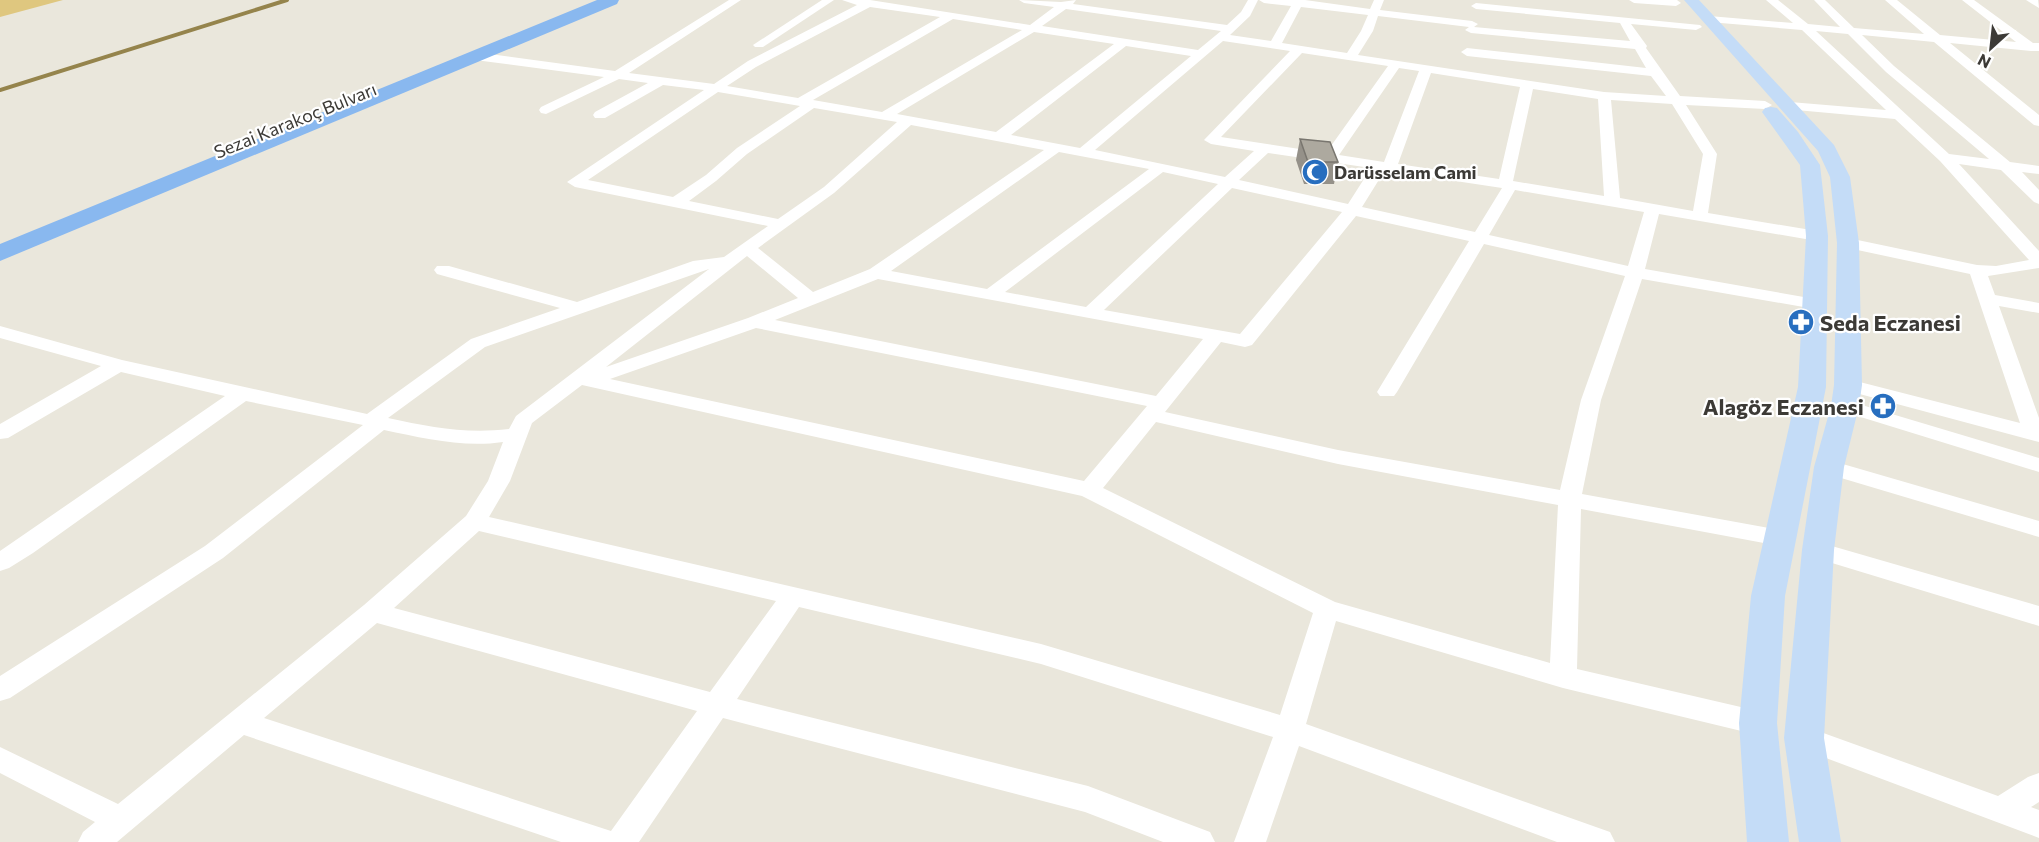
<svg xmlns="http://www.w3.org/2000/svg" width="2039" height="842" viewBox="0 0 2039 842" font-family="Commissioner,sans-serif">
<style>
.green{fill:#dfc77f}
.lines{fill:none;stroke-linecap:round;stroke-linejoin:round}
.stream{stroke:#95844c;stroke-width:4}
.street{fill:#fff;fill-rule:evenodd}
.secondary{fill:#c4dcf7;fill-rule:evenodd}
.primary{fill:#89b8ef;fill-rule:evenodd}
.wall{fill:#959189}
.building{fill:#ada99f;stroke:#79766f;stroke-width:1.5}
.labels{text-anchor:middle;dominant-baseline:central;stroke-width:4.5;stroke-linejoin:round;paint-order:stroke}
.far-street-label{font-size:18px;fill:#3c3a36;stroke:#fff}
.far-poi-label{font-size:18px;font-weight:bold;fill:#3c3a36;stroke:#fff;text-anchor:start}
.poi-label{font-size:22px;font-weight:bold;fill:#3c3a36;stroke:#fff;text-anchor:start}
</style>
<rect width="100%" height="100%" fill="#eae7dc"/>
<path class="green" d="M0 0H63L0 17Z"/>
<g class="lines">
<path class="stream" d="M0 90 287 0"/>
<g class="street">
<path d="M729 0H741L629 73 714 84 748 61 857 5 842 0H870L1030 25 1054 7 1024 3 1019 0 1061 2 1076 0 1073 4 1227 25 1241 12 1248 0H1258L1250 16 1230 35 1271 41 1291 6 1264 3 1259 0H1305L1370 9 1374 0H1384L1380 10 1472 21 1478 24 1474 27 1630 41 1620 23 1476 9 1471 6 1476 3 1700 25 1702 27 1696 30 1631 24 1647 46 1646 48 1680 96 1765 101 1772 105 1765 109 1686 105 1717 154 1708 213 1817 231 1825 236 1817 241 1659 214 1645 269 1815 299 1821 300 1824 304 1821 308 1815 309 1642 279 1601 400 1582 494 1780 530 1788 532 1792 538 1788 544 1780 546 1581 509 1577 669 1758 711 1768 715 1772 723 1768 731 1758 735 1563 688 1336 621 1306 724 1610 832 1615 842H1557L1299 746 1266 842H1234L1273 737 1041 664 799 607 737 699 1088 786 1210 832 1215 842H1163L1085 812 723 718 639 842H561L244 735 117 842H78L83 832 95 822 0 773V747L118 804 364 605 466 516 488 481 503 442C463 448 423 438 384 430L223 558 10 698 0 701V676L205 546 363 425 246 401 33 553 9 568 0 571V551L225 396 121 372 8 438 0 439V424L101 366 0 338V326L122 360 367 414 471 339 560 308 437 274 434 270 437 266H449L577 302 693 261 724 257 768 226 575 187 567 182 704 90 663 85 605 118H595L593 115 595 112 648 83 619 79 546 114 541 113 539 110 541 107 604 77 475 60 469 56 475 52 615 71ZM870 7 940 17 798 98 727 86 756 67ZM1301 7 1368 15 1361 31 1347 53 1282 43ZM1066 9 1221 31 1198 50 1042 26ZM1378 16 1469 27 1465 30 1471 33 1635 49 1646 68 1467 48 1461 52 1467 56 1651 76 1666 96 1604 92 1358 55 1373 31ZM953 19 1022 30 882 112 813 100ZM1034 32 1114 44 996 132 897 114ZM1223 41 1290 51 1204 140 1211 144 1254 151 1225 177 1095 150ZM1126 46 1191 56 1080 148 1011 135ZM1302 53 1388 66 1326 153 1221 137ZM1399 68 1419 71 1384 162 1339 155ZM1431 73 1520 87 1499 179 1398 164ZM1533 89 1598 99 1604 196 1513 181ZM718 92 800 106 737 148 706 175 673 197 588 180ZM1611 100 1672 104 1703 154 1693 211 1620 198ZM814 108 897 122 824 187 778 219 689 201 716 181 747 154ZM911 125 1044 150 870 269 813 292 758 248 834 193ZM1059 152 1149 169 987 289 891 271ZM1268 153 1371 168 1348 204 1239 180ZM1385 170 1389 171 1502 188 1475 232 1362 207ZM1163 172 1218 184 1086 307 1005 292ZM1232 188 1342 212 1240 334 1104 310ZM1515 190 1644 212 1628 266 1489 235ZM1356 216 1469 241 1377 392 1380 396H1394L1397 392 1484 244 1625 276 1581 400 1560 490 1338 450 1165 412 1221 342 1245 347 1252 345ZM747 256 798 298 748 318 606 367ZM709 269 516 416 509 429C465 434 430 427 388 418L485 347ZM878 279 1203 339 1156 396 775 320ZM756 328 1147 406 1084 481 610 379ZM582 385 1082 496 1313 613 1280 715 1041 644 489 517 510 481 532 423ZM1156 422 1338 464 1558 505 1550 663 1335 602 1103 488ZM479 531 776 601 710 692 394 608ZM377 623 697 711 611 831 264 718Z"/>
<path d="M822 0H834L763 47H755L753 45Z"/>
<path d="M1629 0H1677L1681 3 1676 6 1634 3Z"/>
<path d="M1766 0H1778L1808 24 1840 27 1814 0H1825L1854 28 1924 34 1885 0H1897L1940 35 2016 42 1962 0H1974L2033 43H2039V51H2031L1950 43 2039 115V126L2034 125 1934 42 1862 35 1894 66 2010 162 2039 166V174L2022 172 2039 190V204L2034 202 2001 170 1959 164 2039 251V268L1988 276 1995 295 2039 303V313L1999 306 2039 418V442L1841 389 1838 385 1841 381 1848 379 2020 423 1970 274 1848 248 1840 243 1848 238 1977 265 1996 266 2029 260 1940 161 1895 119 1785 109 1783 106 1785 103 1790 102 1886 110 1802 30 1709 22 1703 19 1709 16 1793 23ZM1816 31 1848 34 1886 72 1989 159 1949 154Z"/>
<path d="M2026 0H2038L2039 8Z"/>
<path d="M1845 400 2039 458V472L1838 410 1835 406 1838 402Z"/>
<path d="M1829 460 2039 521V537L1821 472 1818 467 1821 462Z"/>
<path d="M1818 542 2039 606V626L1809 556 1806 550 1809 544Z"/>
<path d="M1804 726 1998 796 2028 777 2039 773V802L2031 807 2039 810V838L1794 746 1790 738 1794 730Z"/>
</g>
<g class="secondary">
<path d="M1684 0H1699L1834 145 1850 177 1859 243 1862 385 1859 406 1844 467 1834 550 1824 738 1841 842H1799L1784 738 1802 550 1814 467 1831 406 1834 385 1837 243 1830 177 1818 151Z"/>
<path d="M1771 107 1777 108 1798 132 1820 165 1828 236 1826 387 1785 596 1777 723 1789 842H1747L1739 723 1751 596 1798 387 1806 236 1800 165 1762 112 1765 108Z"/>
</g>
<path class="primary" d="M597 0H619L617 4 0 261V244Z"/>
</g>
<path class="wall" d="M1300 139 1338 162 1334 184H1304L1296 160Z"/>
<path class="building" d="M1300 139 1330 142 1338 162H1308Z"/>
<defs>
<symbol id="mosque-disc" viewBox="-11 -11 22 22"><circle r="9.5" fill="#276ebf" stroke="#fff"/><path d="M3.5-4.9A6 6 0 1 0 3.5 4.9A5 5 0 1 1 3.5-4.9Z" fill="#fff"/></symbol>
<symbol id="pharmacy-disc" viewBox="-11 -11 22 22"><circle r="9.5" fill="#276ebf" stroke="#fff"/><path d="M-2-6h4v4h4v4h-4v4h-4v-4h-4v-4h4Z" fill="#fff"/></symbol>
</defs>
<g fill-rule="evenodd">
<use href="#mosque-disc" x="1300" y="157" width="30" height="30"/>
<use href="#pharmacy-disc" x="1786" y="307" width="30" height="30"/>
<use href="#pharmacy-disc" x="1868" y="391" width="30" height="30"/>
</g>
<g class="labels">
<g class="far-street-label">
<text transform="translate(295 120) rotate(-22)">Sezai Karakoç Bulvarı</text>
</g>
<g class="far-poi-label">
<text x="1334" y="172">Darüsselam Cami</text>
</g>
<g class="poi-label">
<text x="1820" y="322">Seda Eczanesi</text>
<text x="1864" y="406" text-anchor="end">Alagöz Eczanesi</text>
</g>
</g>
<g transform="translate(1991 48) rotate(207)" stroke="#ffffff" stroke-width="4.5" paint-order="stroke">
<path d="M0-4.5L10 22L0 15L-10 22Z" fill="#3c3a36"/>
<text y="-9" font-size="16" font-weight="bold" text-anchor="middle" fill="#3c3a36">N</text>
</g>
</svg>
